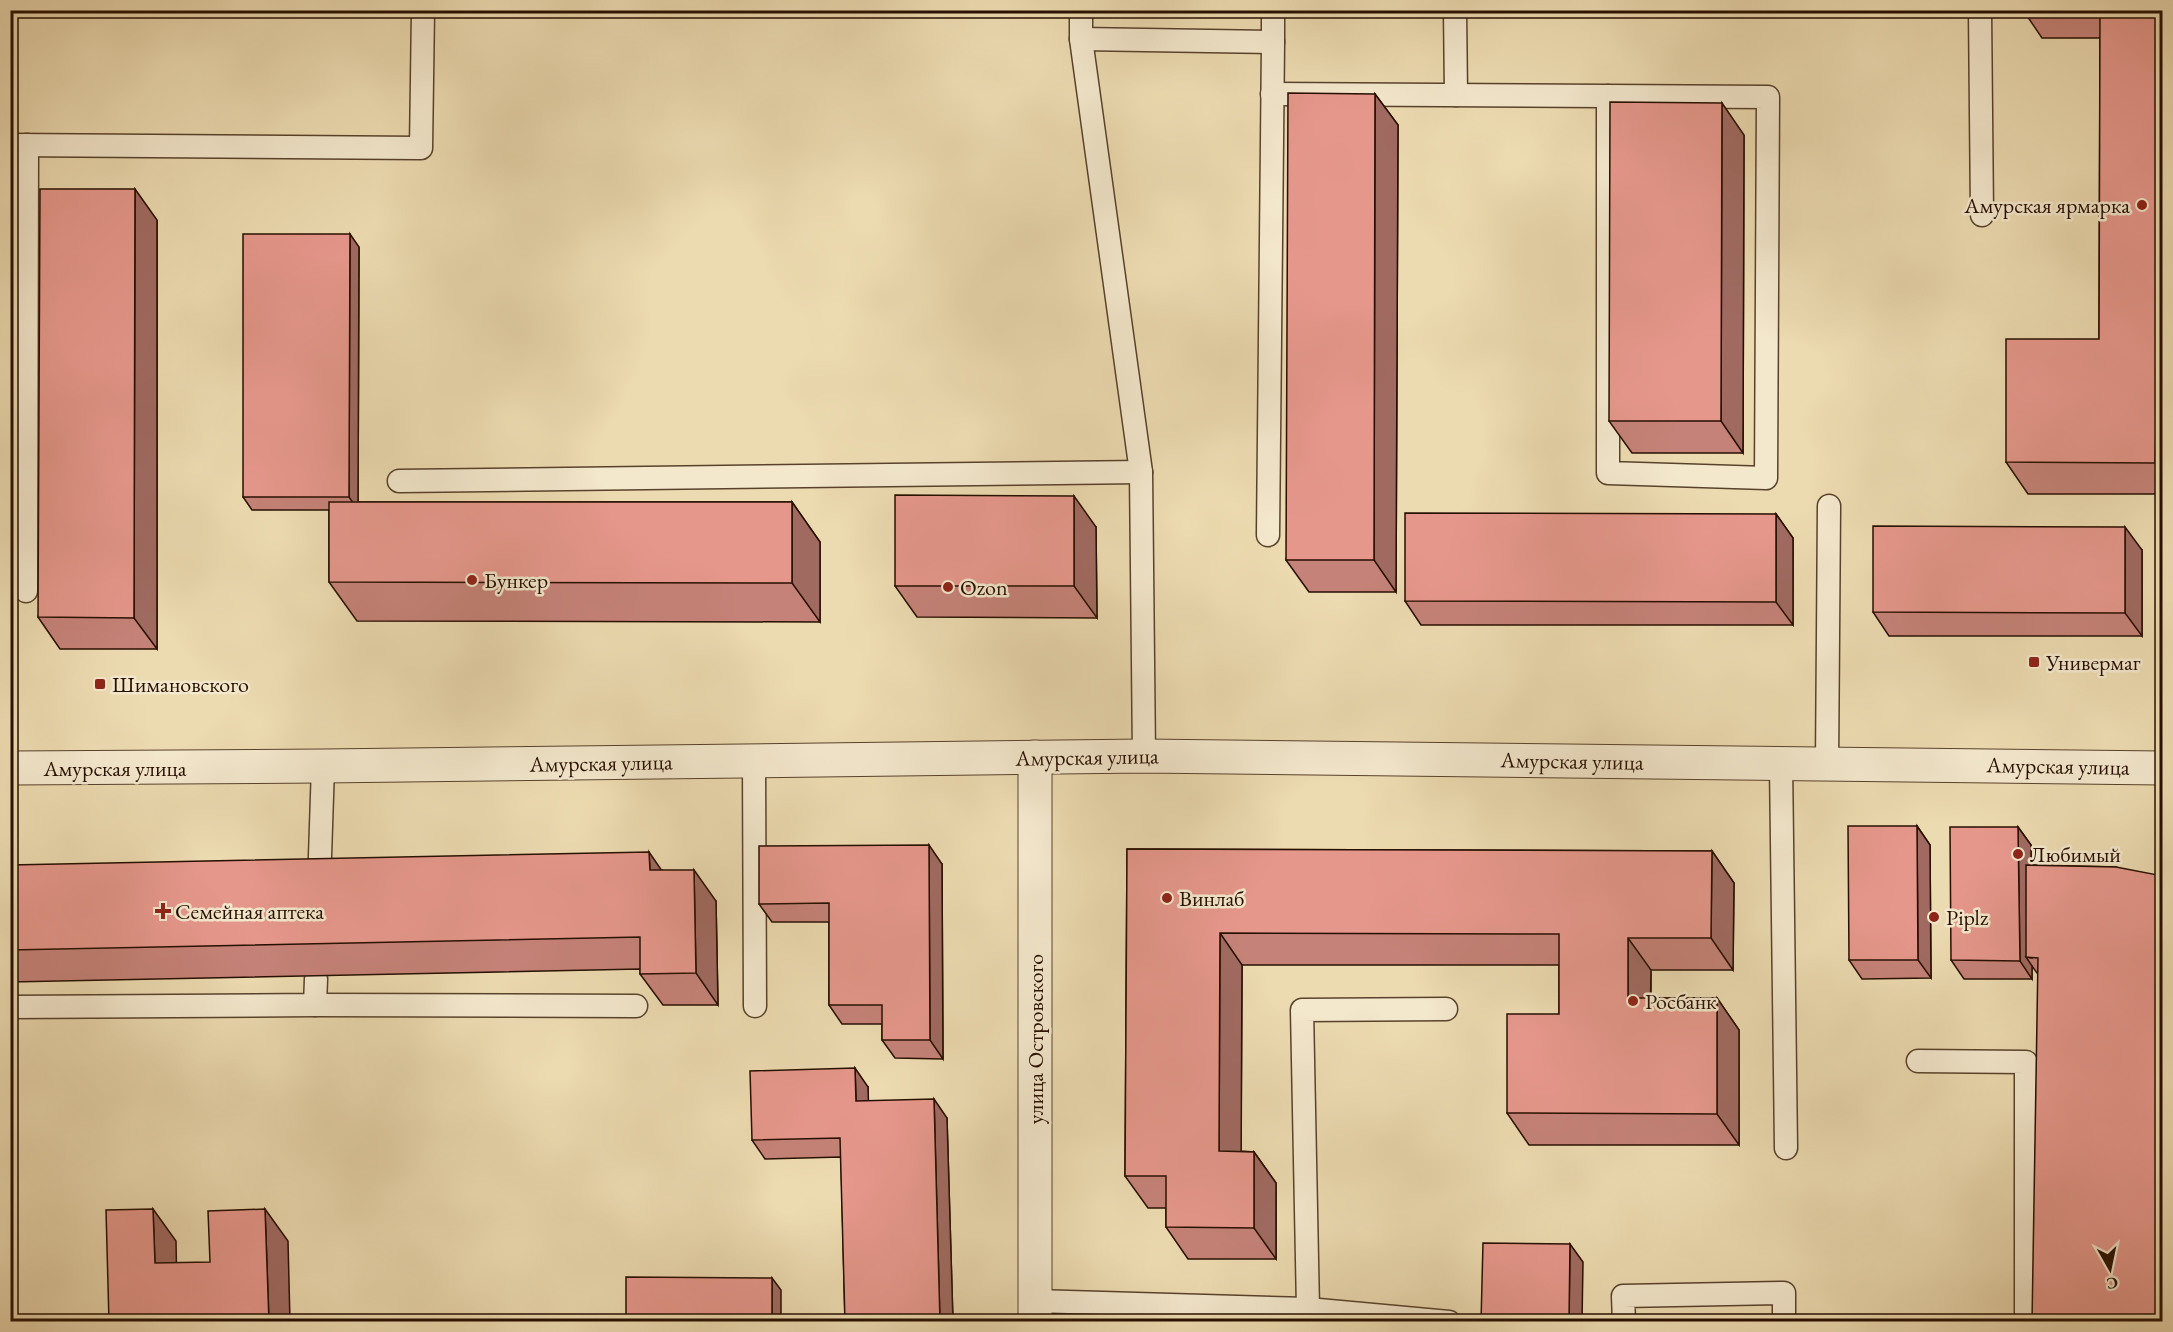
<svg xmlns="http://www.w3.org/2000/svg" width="2173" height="1332" viewBox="0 0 2173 1332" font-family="'EB Garamond',serif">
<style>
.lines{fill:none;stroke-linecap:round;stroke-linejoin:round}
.service-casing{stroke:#58422c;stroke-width:25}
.tertiary-casing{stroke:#58422c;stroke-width:35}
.service{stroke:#f3e7cc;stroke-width:22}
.tertiary{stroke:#f3e7cc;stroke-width:33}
.wall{fill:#c58278;stroke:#270f00;stroke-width:1.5}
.shaded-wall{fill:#a06a61;stroke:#270f00;stroke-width:1.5}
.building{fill:#e5978b;stroke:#270f00;stroke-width:1.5}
.poi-dot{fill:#8f2418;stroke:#f3e7cc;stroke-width:2}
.labels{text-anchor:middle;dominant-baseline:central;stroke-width:5;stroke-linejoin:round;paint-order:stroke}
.poi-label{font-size:22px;fill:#270f00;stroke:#f3e7cc;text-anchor:start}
.street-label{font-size:22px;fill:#270f00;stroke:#f3e7cc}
</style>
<rect width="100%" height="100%" fill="#ecdab0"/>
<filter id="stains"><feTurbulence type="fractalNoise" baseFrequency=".00333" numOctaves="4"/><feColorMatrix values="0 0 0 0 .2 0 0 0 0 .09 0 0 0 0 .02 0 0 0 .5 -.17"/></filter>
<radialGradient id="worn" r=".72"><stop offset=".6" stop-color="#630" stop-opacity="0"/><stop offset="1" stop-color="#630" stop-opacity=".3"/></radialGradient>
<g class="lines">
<defs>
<g id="service">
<path d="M1081 10V39L1141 472 1144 756"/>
<path d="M1455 10 1456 95"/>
<path d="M1980 10 1982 215"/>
<path d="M1081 39 1273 42V10"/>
<path d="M1272 94 1768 97 1766 478 1608 473V96"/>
<path d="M10 145 421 148 423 10"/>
<path d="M399 481 1141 472"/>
<path d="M1268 535 1273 42"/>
<path d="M26 591 27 145"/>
<path d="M754 761 755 1006"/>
<path d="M1781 764 1786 1148"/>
<path d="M1827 764 1829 506"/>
<path d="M319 886 323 766"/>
<path d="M315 1005 636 1006"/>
<path d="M10 1007 315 1005 316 979"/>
<path d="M1918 1061 2026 1062V1322"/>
<path d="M1035 1301 1308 1309 1449 1322"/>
<path d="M1308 1309 1302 1010 1446 1009"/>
<path d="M1624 1322 1623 1296 1784 1293V1322"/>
</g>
<g id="tertiary">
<path d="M10 768 323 766 1144 756 2162 768"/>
<path d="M1035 1322V757"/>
</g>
</defs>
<use href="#service" class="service-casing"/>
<use href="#tertiary" class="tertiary-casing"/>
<use href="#service" class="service"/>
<use href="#tertiary" class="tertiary"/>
</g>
<g class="wall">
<path d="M2023 10H2163V494H2028L2006 462 2099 339 2100 38H2042Z"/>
<path d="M1375 94 1398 125 1396 592H1309L1286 560Z"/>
<path d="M1744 135 1743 453H1632L1609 421Z"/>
<path d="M157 220V649H60L38 617Z"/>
<path d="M359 247 358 502H792L820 542V622L357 621 329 582V510H252L243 497Z"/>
<path d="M1776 514 1793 538V625H1421L1405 601Z"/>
<path d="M1096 527 1097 618 917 617 895 586Z"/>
<path d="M2142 550V636H1889L1873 612Z"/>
<path d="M1917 826 1930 845 1931 978 1862 979 1849 960Z"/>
<path d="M2018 827 2031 845V865L2116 867 2037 973 2032 966V979H1964L1951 960Z"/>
<path d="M1127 849 1712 851 1734 883 1733 970H1651V998H1717L1739 1030V1145H1529L1507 1113 1559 1014V965H1242L1241 1151 1254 1152 1276 1183V1259H1188L1166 1227V1208H1148L1125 1176Z"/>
<path d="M942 864 943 1059 895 1058 882 1040V1024H842L829 1005V922H772L759 904Z"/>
<path d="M10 865 662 870 716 901 718 1005H663L640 974V969L10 982Z"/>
<path d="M868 1087V1101L947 1118 953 1322H845L841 1157 765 1159 752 1140Z"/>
</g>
<g class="shaded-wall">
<path d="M1375 94 1398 125 1396 592 1374 560Z"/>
<path d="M1722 103 1744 135 1743 453 1721 421Z"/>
<path d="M135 189 157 220V649L134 618Z"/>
<path d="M350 234 359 247 358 510 349 497Z"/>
<path d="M2156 428 2163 438V473L2155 463Z"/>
<path d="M1074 496 1096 527 1097 618 1074 586Z"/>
<path d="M792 502 820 542V622L792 583Z"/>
<path d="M1776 514 1793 538V625L1776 602Z"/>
<path d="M2125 527 2142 550V636L2125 613Z"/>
<path d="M1917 826 1930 845 1931 978 1918 960Z"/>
<path d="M2018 827 2031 845 2032 958 2026 957 2032 966V979L2020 961Z"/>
<path d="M929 845 942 864 943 1059 930 1040Z"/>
<path d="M1712 851 1734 883 1733 970 1711 938Z"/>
<path d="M649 852 671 884 650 870Z"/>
<path d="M694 870 716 901 718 1005 696 973Z"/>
<path d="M1220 933 1242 965 1241 1183 1219 1151Z"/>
<path d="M1628 938 1651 970 1650 1030 1628 998Z"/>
<path d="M1717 998 1739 1030V1145L1717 1114Z"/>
<path d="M855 1068 868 1087 869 1119 856 1101Z"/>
<path d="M934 1099 947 1118 953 1322H940Z"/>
<path d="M1254 1152 1276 1183V1259L1254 1228Z"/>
<path d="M153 1209 176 1241 177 1295 155 1263Z"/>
<path d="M265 1209 288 1241 290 1322H269Z"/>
<path d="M1570 1244 1583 1262 1582 1322H1569Z"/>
<path d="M772 1278 781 1290V1322H772Z"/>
</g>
<g class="building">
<path d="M2100 10H2163V428H2156L2155 463 2006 462V339H2099Z"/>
<path d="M1288 93 1375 94 1374 560H1286Z"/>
<path d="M1610 102 1722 103 1721 421H1609Z"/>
<path d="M40 189H135L134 618 38 617Z"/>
<path d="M243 234H350L349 497H243Z"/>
<path d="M895 495 1074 496V586H895Z"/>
<path d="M329 502H792V583L329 582Z"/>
<path d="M1405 513 1776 514V602L1405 601Z"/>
<path d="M1873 526 2125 527V613L1873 612Z"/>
<path d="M1848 826H1917L1918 960H1849Z"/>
<path d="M1950 827H2018L2020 961 1951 960Z"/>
<path d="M929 845 930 1040H882V1005H829V903L759 904V846Z"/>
<path d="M1127 849 1712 851 1711 938H1628V998H1717V1114L1507 1113V1014H1559V934L1220 933 1219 1151 1254 1152V1228L1166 1227V1176H1125Z"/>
<path d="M649 852 650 870H694L696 973 640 974V937L10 950V865Z"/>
<path d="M2026 865 2116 867 2163 876V1322H2032L2038 958 2026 957Z"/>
<path d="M855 1068 856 1101 934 1099 940 1322H845L840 1138 752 1140 750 1071Z"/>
<path d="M153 1209 155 1263 210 1262 208 1211 265 1209 269 1322H109L106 1210Z"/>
<path d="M1483 1243 1570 1244 1569 1322H1481Z"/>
<path d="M626 1277 772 1278V1322H626Z"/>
</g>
<g class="poi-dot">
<circle cx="2142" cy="205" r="6"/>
<circle cx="472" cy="580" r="6"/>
<circle cx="948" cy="587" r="6"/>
<rect x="2028" y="656" width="12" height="12" rx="3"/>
<rect x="94" y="678" width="12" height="12" rx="3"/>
<circle cx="2018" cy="854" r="6"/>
<circle cx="1167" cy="898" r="6"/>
<path d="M160 902h6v6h6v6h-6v6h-6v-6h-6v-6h6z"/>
<circle cx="1934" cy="917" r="6"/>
<circle cx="1633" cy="1001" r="6"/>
</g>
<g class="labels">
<g class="poi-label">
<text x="2130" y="205" text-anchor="end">Амурская ярмарка</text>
<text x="484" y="580">Бункер</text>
<text x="960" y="587">Ozon</text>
<text x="2046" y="662">Универмаг</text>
<text x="112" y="684">Шимановского</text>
<text x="2030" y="854">Любимый</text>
<text x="1179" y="898">Винлаб</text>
<text x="175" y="911">Семейная аптека</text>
<text x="1946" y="917">Piplz</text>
<text x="1645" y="1001">Росбанк</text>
</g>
<g class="street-label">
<text transform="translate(1087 757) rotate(-1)">Амурская улица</text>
<text transform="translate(1572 761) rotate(1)">Амурская улица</text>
<text transform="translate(601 763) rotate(-1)">Амурская улица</text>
<text transform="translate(2058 766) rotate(1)">Амурская улица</text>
<text x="115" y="768">Амурская улица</text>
<text transform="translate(1035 1039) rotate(-90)">улица Островского</text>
</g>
</g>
<rect width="2173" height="1332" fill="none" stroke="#ecdab0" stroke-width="36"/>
<rect x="12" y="12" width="2149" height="1308" fill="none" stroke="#270f00" stroke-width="3"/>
<rect x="18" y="18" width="2137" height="1296" fill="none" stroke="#270f00" stroke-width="1.5"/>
<g transform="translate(2110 1269) rotate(171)" stroke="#f3e7cc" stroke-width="4.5" paint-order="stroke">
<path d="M0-4.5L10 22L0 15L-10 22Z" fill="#270f00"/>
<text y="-9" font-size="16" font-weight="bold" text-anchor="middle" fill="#270f00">С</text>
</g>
<rect width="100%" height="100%" filter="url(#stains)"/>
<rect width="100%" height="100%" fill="url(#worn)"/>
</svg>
